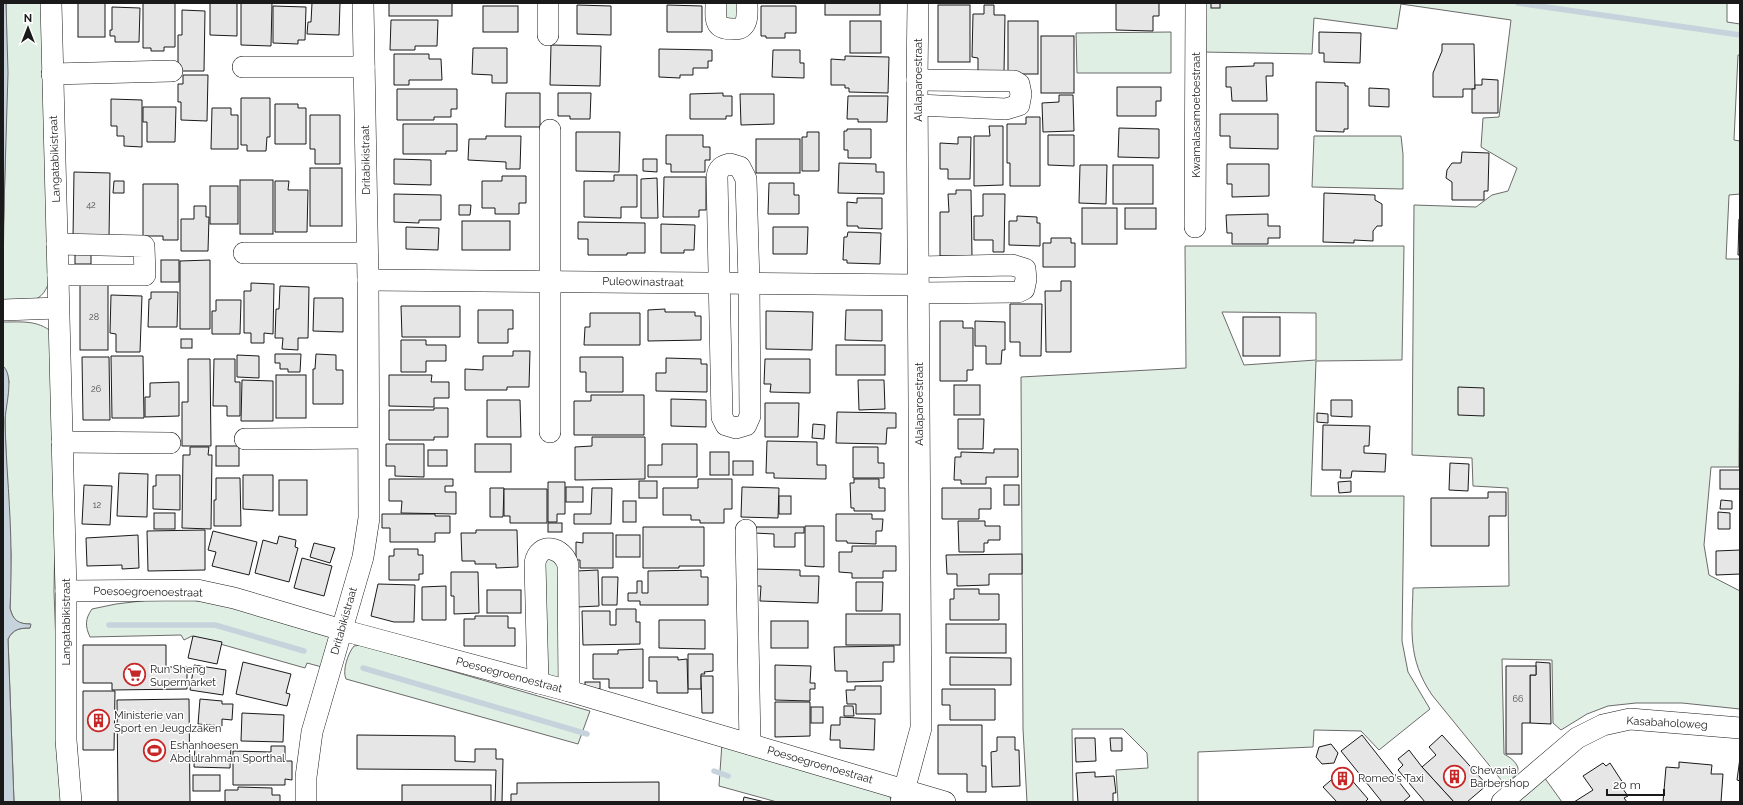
<svg xmlns="http://www.w3.org/2000/svg" width="1743" height="805" viewBox="0 0 1743 805" font-family="Raleway,sans-serif">
<style>
.green{fill:#e0efe3;stroke:#6a6a6a;fill-rule:evenodd}
.water{fill:#c6d2dc;stroke:#6a6a6a}
.lines{fill:none;stroke-linecap:round;stroke-linejoin:round}
.stream{stroke:#c6d2dc;stroke-width:5.5}
.building{fill:#e6e6e6;stroke:#1a1a1a}
.minor-casing{stroke:#1a1a1a;stroke-width:22}
.minor{stroke:#fff;stroke-width:21}
.labels{text-anchor:middle;dominant-baseline:central;stroke-width:3;stroke-linejoin:round;paint-order:stroke}
.number-label{font-size:9px;fill:#4d4d4d}
.street-label{font-size:11px;fill:#1a1a1a;stroke:#fff}
.poi-label{font-size:11px;fill:#1a1a1a;stroke:#fff;text-anchor:start}
</style>
<rect width="100%" height="100%" fill="#fff"/>
<g class="green">
<path d="M6 3H43L49 282C41 306 24 302 3 302 3 202 8 103 6 3Z"/>
<path d="M719 3H742L741 21 725 27Z"/>
<path d="M1201 3H1727V22L1740 24V55H1738L1734 140 1740 141V194L1729 195 1726 259H1740L1739 467H1711L1704 545 1709 575 1740 591V709L1682 703H1636L1608 706 1587 714 1561 730 1553 723 1552 660 1502 659 1504 754C1509 757 1516 761 1518 768 1519 775 1508 783 1502 781L1432 695C1407 658 1412 630 1413 588L1509 586 1508 488 1473 486 1472 458 1412 455 1414 205 1476 207 1492 195 1508 191 1517 168 1481 147 1483 118 1499 117 1511 20 1401 4 1397 29 1314 18 1312 54 1202 52Z"/>
<path d="M1171 32V73H1077L1076 33Z"/>
<path d="M1314 136H1401L1403 154V189L1312 187Z"/>
<path d="M1185 246H1404L1402 360 1316 361 1311 496H1404L1402 641 1408 672 1430 709 1379 750 1361 731 1314 730 1313 747 1198 752V802H1118L1116 770 1148 768 1147 753 1123 729H1072L1073 802H1027L1023 729 1021 377 1186 368ZM1222 312 1316 313V360L1244 365Z"/>
<path d="M3 322C22 322 37 320 52 332L56 480 54 591 59 726 64 802H14L8 639C13 629 20 628 30 628V624C18 624 13 621 10 608L11 555 6 459 5 412 9 381 3 366Z"/>
<path d="M545 558 561 560 559 679 551 678 546 673Z"/>
<path d="M166 598 221 603 329 636V642L322 667 307 663 305 668 192 636 184 640 181 635 90 637C85 626 85 619 92 609L116 604Z"/>
<path d="M361 645 590 711 578 744 346 679C342 671 348 653 354 646Z"/>
<path d="M722 743 883 791 890 797 892 802H777L719 786Z"/>
<path d="M1544 777 1562 802H1514Z"/>
</g>
<g class="water">
<path d="M3 3H6L8 73 3 241Z"/>
<path d="M3 366C15 377 5 406 5 422 6 466 11 511 11 556 11 574 11 591 10 608 13 621 19 624 31 624L30 628C20 628 13 629 8 639L14 802H3Z"/>
</g>
<g class="lines">
<g class="stream">
<path d="M1518 3 1740 35"/>
<path d="M109 625H215L304 651"/>
<path d="M363 668 587 734"/>
<path d="M714 771 728 776"/>
</g>
</g>
<g class="building">
<rect x="78" y="3" width="27" height="34"/>
<path d="M143 3H175V47H164V51H151V48H143Z"/>
<path d="M210 3H237V36L210 35Z"/>
<path d="M241 3H272L271 46 241 45Z"/>
<path d="M312 3H340L339 35 307 34 308 22H311Z"/>
<rect x="389" y="3" width="63" height="13"/>
<rect x="825" y="3" width="55" height="12"/>
<path d="M1116 3H1159V16H1153V31L1116 30Z"/>
<rect x="1211" y="3" width="9" height="5"/>
<path d="M577 5 611 6V35L577 34Z"/>
<path d="M667 5 702 6V32H667Z"/>
<rect x="938" y="5" width="32" height="57"/>
<path d="M984 5H994V15H1005L1004 73 978 72V58L972 57 973 14H984Z"/>
<path d="M273 6 306 7 305 40H298V44L273 43Z"/>
<rect x="483" y="6" width="35" height="26"/>
<path d="M761 6H796V33H785V38H766V36H761Z"/>
<path d="M112 7 140 8 139 42H115V36H110V30H112Z"/>
<path d="M182 10 205 11 204 71H178V35H182Z"/>
<path d="M391 20H438L437 46H415V50H390Z"/>
<rect x="850" y="21" width="31" height="32"/>
<rect x="1008" y="21" width="30" height="53"/>
<path d="M1319 32 1361 33 1360 63 1324 62V53H1319Z"/>
<rect x="1041" y="36" width="33" height="57"/>
<path d="M1442 44H1474L1475 89H1463V97H1433V73L1442 51Z"/>
<path d="M551 45 601 46 600 86 550 85Z"/>
<path d="M473 48H507V83H492V75L472 74Z"/>
<path d="M659 49 712 50V61H708V68H693V75H680V78L659 77Z"/>
<path d="M773 50H800V63H804V78L772 77Z"/>
<path d="M394 54H429V59H441L442 80H409V85H394Z"/>
<path d="M845 56 889 57 888 93 849 92V88H845V85H831V59L845 60Z"/>
<path d="M1254 63H1273V76H1266L1267 101H1232L1231 87H1226V67L1254 66Z"/>
<path d="M183 75H208L207 121 181 120V102H178V84H183Z"/>
<path d="M1482 79 1498 80V113H1472V89H1475V85H1482Z"/>
<path d="M1316 82 1345 83V86H1348V129H1344V132L1316 131Z"/>
<path d="M1117 87H1161V101H1156V116H1117Z"/>
<path d="M1369 88 1389 89V107L1369 106Z"/>
<path d="M397 89H457V109H451V117H434V120H397Z"/>
<path d="M506 93H540V127H505Z"/>
<path d="M558 93H591L590 119H570V116H558Z"/>
<path d="M723 93V96H732V116H726V119H690V94Z"/>
<path d="M740 94H774V124L741 125Z"/>
<path d="M1059 95H1073L1074 131 1043 132 1042 103 1059 102Z"/>
<path d="M848 96H888L887 122H858V119H847Z"/>
<path d="M241 98H270V137H267L266 151H247V145H241Z"/>
<path d="M111 99 142 100V147L124 146V136H117V126H111Z"/>
<path d="M275 104H298V108H306V144H275Z"/>
<path d="M143 107H176L175 142H147V122H143Z"/>
<path d="M212 108H231V115H238V149H211Z"/>
<path d="M1220 114H1278V149L1230 148V136H1220Z"/>
<path d="M310 115H340V164H315V149H310Z"/>
<path d="M1026 117H1040V186H1010V163H1007V124H1026Z"/>
<path d="M403 124H457V151H446V154H403Z"/>
<path d="M989 126H1003V185L974 186V136H990Z"/>
<path d="M1119 128 1159 129V158L1118 157Z"/>
<path d="M847 129H871V158H848V150H844V131H847Z"/>
<path d="M576 132H620L619 172 576 171Z"/>
<path d="M807 132H819V171H802V137H807Z"/>
<path d="M666 135H703V147H710V160H705V172H671V164H666Z"/>
<path d="M1048 135H1074V166L1048 165Z"/>
<path d="M486 136H521L520 169H506V162L468 160 469 139H486Z"/>
<path d="M958 137H971L970 179H948V169H940V143L958 144Z"/>
<rect x="756" y="139" width="44" height="34"/>
<path d="M1462 152 1489 153 1488 191H1484V200H1452V182L1446 178 1447 170 1452 163H1461Z"/>
<path d="M394 159 431 160V185L394 184Z"/>
<path d="M643 159H657V172L643 171Z"/>
<path d="M839 163 876 164V172H884V194L838 193Z"/>
<path d="M1227 164H1269V196L1232 197V184H1227Z"/>
<path d="M1080 165H1107L1106 204 1079 203Z"/>
<rect x="1113" y="165" width="40" height="39"/>
<rect x="310" y="168" width="32" height="58"/>
<path d="M74 172 110 173 109 237H73Z"/>
<path d="M614 175H637V207H621V218L584 217V181H614Z"/>
<path d="M502 176H526V203H519V214H495V208H482V181H502Z"/>
<path d="M664 177H706V210H699V217H663Z"/>
<path d="M657 178 658 218H641V179Z"/>
<rect x="240" y="180" width="33" height="54"/>
<path d="M114 181H124V193H113Z"/>
<path d="M275 181H289L288 190H308L307 232H275Z"/>
<path d="M769 183H794V195H799V214H768Z"/>
<path d="M143 184H178V240H163V236H143Z"/>
<rect x="210" y="186" width="28" height="38"/>
<path d="M956 190H971L972 256H940V212H949L948 194H956Z"/>
<path d="M1324 193 1375 195V200L1382 204V226H1377L1373 231V241L1354 240V243L1323 242Z"/>
<path d="M394 194 441 195V220H419V223L394 222Z"/>
<path d="M983 194H1005L1004 252H993V240H974V216H983Z"/>
<path d="M857 198H882V229L858 228V226H847V202L857 203Z"/>
<path d="M459 205H471L470 215H459Z"/>
<path d="M194 206H206V217H209L208 251H181V219H194Z"/>
<rect x="1082" y="208" width="35" height="36"/>
<rect x="1125" y="208" width="31" height="21"/>
<path d="M1268 214V226H1280V238H1268V244H1232V233H1227L1226 215Z"/>
<path d="M1017 216 1037 217V223H1040V246L1009 245V221H1017Z"/>
<path d="M1739 219H1740V255H1738Z"/>
<rect x="462" y="221" width="48" height="29"/>
<path d="M578 222 645 223V253H627V255H588V239H578Z"/>
<path d="M661 224 695 225 694 250H684V253H661Z"/>
<path d="M406 227 439 228 438 250 406 249Z"/>
<path d="M773 227H808L807 254H773Z"/>
<path d="M848 232 881 233 880 264 847 263V260H843L844 237H847Z"/>
<path d="M1051 238H1071V243H1075V267H1043V243H1051Z"/>
<rect x="75" y="251" width="16" height="13"/>
<rect x="161" y="260" width="18" height="22"/>
<path d="M210 260V329H180V261Z"/>
<path d="M1061 281H1071V352H1046L1045 291H1061Z"/>
<path d="M251 283 274 284 273 334 264 333V343H251V333H244V291H251Z"/>
<rect x="80" y="284" width="28" height="66"/>
<path d="M280 286 309 287 308 338H298V350L282 349 283 338H275L276 309H279Z"/>
<path d="M151 292H178L177 327H148L149 299H151Z"/>
<path d="M111 295 142 296 140 352H116V334L110 333Z"/>
<path d="M314 298H343V332L313 331Z"/>
<path d="M216 300H241L240 334H212V311H216Z"/>
<path d="M1010 304H1042L1041 356H1020V342H1010Z"/>
<path d="M401 306H460V337H402Z"/>
<path d="M665 309V312H695V316H701V340L648 341V310Z"/>
<path d="M478 310H513V329H508V343H478Z"/>
<path d="M846 310H882V341L845 340Z"/>
<path d="M766 311 813 312 812 350 766 349Z"/>
<path d="M590 313H640V345H584L585 327H590Z"/>
<rect x="1243" y="317" width="37" height="39"/>
<path d="M940 321H963V328H973V370H967V381H940Z"/>
<path d="M975 321 1005 322V350H1002L1001 364H986V346H975Z"/>
<rect x="181" y="339" width="11" height="9"/>
<path d="M401 340H426V345H446V361H426V372H401Z"/>
<rect x="836" y="345" width="49" height="30"/>
<path d="M513 351H530L529 387H507V390H465V369L483 370V356H513Z"/>
<path d="M275 354H301L300 372H288V369H280V363H275Z"/>
<path d="M316 354 336 355V370H343V404H313V369H315Z"/>
<path d="M237 355 259 356V378L237 377Z"/>
<path d="M111 356H143L144 418H112Z"/>
<path d="M82 357H109L110 420H83Z"/>
<path d="M580 357H623V392H586V372H580Z"/>
<path d="M666 358 701 359V364H707V392L656 391V373H666Z"/>
<path d="M188 359H210L211 446H182V402H188Z"/>
<path d="M214 359H235V382H240V416H227V406H213Z"/>
<path d="M765 359H810V393L770 392 771 384H764Z"/>
<rect x="276" y="375" width="30" height="43"/>
<path d="M389 375H432L431 382H449V398H434V407L389 406Z"/>
<path d="M242 380 273 381V421H241Z"/>
<path d="M858 380H884L885 409 859 410Z"/>
<path d="M179 382V416L145 417V397H150V383Z"/>
<rect x="954" y="385" width="26" height="30"/>
<path d="M1458 387 1484 388V416L1458 415Z"/>
<path d="M591 395H644V435H574V401H591Z"/>
<path d="M671 399 706 400V427L671 426Z"/>
<path d="M487 400H520L521 437H487Z"/>
<path d="M1331 400H1352V417L1331 416Z"/>
<path d="M765 403H799L798 437H765Z"/>
<path d="M434 408H448V437H434V440H389V410H434Z"/>
<path d="M837 412 896 413V428H887L886 444 836 443Z"/>
<path d="M1317 413 1328 414V423L1317 422Z"/>
<path d="M958 419H984L983 449H958Z"/>
<path d="M813 424 825 425 824 439 812 438Z"/>
<path d="M1323 425 1370 426 1369 446H1364V453L1386 454 1385 472 1352 471 1351 478H1340L1341 470H1322Z"/>
<path d="M592 437H645V479L575 480V447L592 446Z"/>
<path d="M767 441 817 442V465H826V479L774 478V473H766Z"/>
<path d="M386 444H424V477L395 476V466H386Z"/>
<rect x="475" y="444" width="36" height="28"/>
<path d="M662 444H697V477H648V465H662Z"/>
<rect x="216" y="446" width="23" height="20"/>
<path d="M190 447H209L208 455H212L211 529 182 528 183 455H190Z"/>
<path d="M853 447H878V463H884V478H853Z"/>
<path d="M994 449H1018V477H986V484H961V480H954L955 457H961V452L994 453Z"/>
<rect x="428" y="450" width="19" height="16"/>
<rect x="710" y="452" width="19" height="23"/>
<rect x="733" y="461" width="20" height="14"/>
<path d="M1450 463 1469 464 1468 491 1449 490Z"/>
<rect x="1720" y="470" width="20" height="19"/>
<path d="M119 473 148 474 147 517 117 516Z"/>
<path d="M156 475H180V510L153 509V486H156Z"/>
<path d="M243 475H273V511L243 509Z"/>
<path d="M216 478H240L241 526H214V500H216Z"/>
<path d="M389 479H453V486H445V492H456V514L401 513 402 501H389Z"/>
<path d="M698 479H732V509H724V523H700V520H691V515H663V488H698Z"/>
<path d="M854 479H879V488H885V511H854V508H851L850 483H854Z"/>
<rect x="279" y="480" width="28" height="35"/>
<rect x="639" y="481" width="18" height="17"/>
<path d="M1351 481V492L1339 493 1338 482Z"/>
<path d="M548 482H565V514H557V522H548Z"/>
<path d="M84 485 112 486 110 525 82 524Z"/>
<rect x="1004" y="485" width="15" height="20"/>
<rect x="566" y="487" width="17" height="15"/>
<path d="M742 487 779 488 778 518 741 517Z"/>
<path d="M490 488H504L503 517H490Z"/>
<path d="M592 488H612L611 524H574V514H591Z"/>
<path d="M942 488H991V509H979V519H942Z"/>
<path d="M504 489H547V523H510V516H504Z"/>
<path d="M1488 492H1506V516H1489V546H1431V498H1488Z"/>
<rect x="779" y="496" width="12" height="18"/>
<path d="M1721 500 1732 501V509H1720Z"/>
<rect x="623" y="501" width="13" height="21"/>
<path d="M1718 512 1730 513V529H1718Z"/>
<rect x="154" y="513" width="21" height="16"/>
<path d="M382 514H435V516H450V533H435V542H390V528H382Z"/>
<path d="M836 514H872V519H883L882 531H876V544L847 543V541H836Z"/>
<path d="M958 521H985V526H1000V540H988V543H984V552H959Z"/>
<rect x="548" y="523" width="14" height="9"/>
<path d="M805 526H824V567L805 566Z"/>
<path d="M643 527H704V566H679V568H643Z"/>
<path d="M754 527H804V533H795V547H774V534L754 533Z"/>
<path d="M205 530V570L148 571 147 531Z"/>
<path d="M476 530H517L518 567 496 568V564H475V561H462L461 533H476Z"/>
<path d="M213 531 257 542 249 575 212 566 216 552 208 550Z"/>
<path d="M583 533H613V568H580V560H576V542L583 543Z"/>
<path d="M138 535 139 568 122 569V565L87 566 86 538Z"/>
<rect x="616" y="535" width="24" height="22"/>
<path d="M279 536 296 540 295 547 298 548 289 582 255 573 263 540 277 544Z"/>
<path d="M314 543 335 548 330 563 310 557Z"/>
<path d="M852 546H896V571H883V578H852V573L839 572V552H852Z"/>
<path d="M394 549H418V555H423V574H419V580H389V556H394Z"/>
<path d="M1740 550V574L1716 575V551Z"/>
<path d="M1022 554V574H989V585L957 586V574H947L946 555Z"/>
<path d="M302 558 332 566 324 596 294 588Z"/>
<path d="M754 569 800 570V576H819L818 603 760 601 761 586H754Z"/>
<path d="M598 570 599 606 577 607 576 571Z"/>
<path d="M701 570V577H708V605H640V601H628V593H637V581H642V593H648V571Z"/>
<path d="M451 572H478L479 613 454 614V596H451Z"/>
<path d="M602 577H618L617 605H602Z"/>
<path d="M856 582H883L882 611H856Z"/>
<path d="M378 584 415 585 414 622H394L371 616Z"/>
<path d="M446 586V620H422V587Z"/>
<path d="M954 589H979V594H999V620H950V599H954Z"/>
<rect x="487" y="590" width="34" height="23"/>
<path d="M616 609H636V622H640V644L583 645 582 611H610V625H616Z"/>
<rect x="846" y="614" width="54" height="31"/>
<path d="M475 616H508V628H515V646H464V619H475Z"/>
<path d="M659 620H705V649L659 648Z"/>
<rect x="771" y="621" width="37" height="27"/>
<rect x="946" y="624" width="60" height="29"/>
<path d="M193 636 222 642 217 664 188 658Z"/>
<path d="M83 645H166V667H187V689L112 690V683H83Z"/>
<path d="M894 646V662H883V681L847 682V671H835L834 647Z"/>
<path d="M643 649V688H609V679H593V654H618V650Z"/>
<path d="M688 654H713V671L704 672 705 674H701V689H688Z"/>
<path d="M649 657H678V660L687 659 688 693H657V681H649Z"/>
<path d="M950 657 1011 658V685H950Z"/>
<path d="M243 662 291 674 286 693 290 694 287 706 236 694Z"/>
<path d="M1536 662 1550 663 1551 724 1530 723V675H1536Z"/>
<path d="M194 665 226 670 223 695 190 690Z"/>
<path d="M775 665 811 666 810 683H815V689H810V701L775 700Z"/>
<path d="M1506 666H1536V675H1530V723H1522V754H1506Z"/>
<path d="M701 676H713V713H702Z"/>
<rect x="585" y="682" width="15" height="7"/>
<path d="M855 686H881V714H856V704H847L846 690H855Z"/>
<path d="M942 689H995V720H950V705H942Z"/>
<path d="M83 691H115L114 750H83Z"/>
<path d="M189 699 190 802H118L117 700Z"/>
<path d="M200 699 222 701V704H233L232 720 222 719V726L198 724Z"/>
<path d="M775 702H810V736L775 737Z"/>
<path d="M844 706H853L854 716H844Z"/>
<rect x="811" y="707" width="12" height="16"/>
<path d="M242 713 284 715 283 742 241 741Z"/>
<path d="M840 717 875 719 874 750 840 748V740H830L831 725H840Z"/>
<path d="M938 725H982V766H986V792H967V774H938Z"/>
<path d="M357 735 455 736V761L475 762V749H496V759H503L502 802H495L496 770 357 769Z"/>
<path d="M1362 735 1410 796 1403 802H1382L1341 751Z"/>
<path d="M1442 735 1487 785 1467 802H1454L1422 767 1436 755 1429 747Z"/>
<path d="M997 737H1015V750H1019L1020 786 992 787 991 752 997 751Z"/>
<path d="M1075 738H1095L1096 761 1076 762Z"/>
<path d="M1110 738H1122V751H1111Z"/>
<path d="M1331 744 1338 753 1334 763 1322 764 1316 757 1319 747Z"/>
<path d="M195 745 231 746 230 768 194 767Z"/>
<path d="M271 746H285V761H292V780L285 779V785H233V751L271 752Z"/>
<path d="M1409 750 1422 767 1454 802H1425L1398 770 1403 765 1398 759Z"/>
<path d="M1740 758V781L1737 780Z"/>
<path d="M1679 762 1712 765 1711 774H1723L1721 802H1663L1666 767 1679 768Z"/>
<path d="M1603 763 1606 766 1610 763 1623 783 1620 785 1628 796 1624 798 1627 802H1574L1593 790 1583 776Z"/>
<path d="M1343 770 1368 799 1365 802H1337L1323 787Z"/>
<path d="M1095 772V777L1114 776 1116 793H1113V802H1078L1076 773Z"/>
<rect x="193" y="775" width="27" height="16"/>
<path d="M659 782V802H511V794H517V783Z"/>
<rect x="402" y="785" width="89" height="17"/>
<path d="M238 787 272 788V795H280V802H225V790H238Z"/>
<path d="M744 797 765 802H743Z"/>
</g>
<g class="lines">
<defs>
<g id="minor">
<path d="M51 3 66 591V740L71 802"/>
<path d="M548 3V35"/>
<path d="M716 3C716 19 713 29 733 29 738 29 741 29 744 25 748 20 747 10 747 3"/>
<path d="M243 67H364"/>
<path d="M52 74 172 71"/>
<path d="M917 80 1014 81 1019 84 1021 94 1019 105 1006 109 918 105"/>
<path d="M730 164 740 167 746 179 749 283 750 416 746 425 736 428 726 425 722 417 717 177C718 168 722 166 730 164Z"/>
<path d="M1195 227 1196 3"/>
<path d="M57 244 144 246 145 275H58"/>
<path d="M244 253H367"/>
<path d="M368 280 918 285"/>
<path d="M918 293 1018 292 1024 289 1026 279 1025 269 1012 265 919 267"/>
<path d="M3 310 58 308"/>
<path d="M550 432V130"/>
<path d="M245 439 368 438"/>
<path d="M62 442 170 443"/>
<path d="M746 530 750 744"/>
<path d="M66 591 197 590 234 598 342 630 569 691 945 802"/>
<path d="M538 683 535 563C539 541 563 547 568 565L569 691"/>
<path d="M306 802V777L312 732 363 557 369 518 368 280 363 3"/>
<path d="M901 802 921 728 917 80 918 3"/>
<path d="M1502 802 1577 738 1603 725 1630 719 1740 728"/>
</g>
</defs>
<use href="#minor" class="minor-casing"/>
<use href="#minor" class="minor"/>
</g>
<defs>
<symbol id="supermarket-ring" viewBox="-11 -11 22 22"><circle r="9.5" fill="#fff" stroke="#c62828" stroke-width="1.5"/><path d="M-6-5.5h2.5l.6 2H6L4.5 2H-2.5L-4.4-4H-6ZM-1.5 3.2a1.3 1.3 0 1 0 .1 0ZM3 3.2a1.3 1.3 0 1 0 .1 0Z" fill="#c62828"/></symbol>
<symbol id="building-ring" viewBox="-11 -11 22 22"><circle r="9.5" fill="#fff" stroke="#c62828" stroke-width="1.5"/><path d="M-4-6H4V6H1V3H-1V6H-4ZM-2.5-4.3h1.7v1.8h-1.7ZM.8-4.3h1.7v1.8H.8ZM-2.5-1h1.7V.8h-1.7ZM.8-1h1.7V.8H.8Z" fill="#c62828"/></symbol>
<symbol id="stadium-ring" viewBox="-11 -11 22 22"><circle r="9.5" fill="#fff" stroke="#c62828" stroke-width="1.5"/><path d="M0-5a6.5 5 0 1 0 0 10a6.5 5 0 1 0 0-10ZM-3.5-1.8h7v3.6h-7Z" fill="#c62828"/></symbol>
</defs>
<g fill-rule="evenodd">
<use href="#supermarket-ring" x="122" y="662" width="25" height="25"/>
<use href="#building-ring" x="86" y="708" width="25" height="25"/>
<use href="#stadium-ring" x="142" y="738" width="25" height="25"/>
<use href="#building-ring" x="1442" y="764" width="25" height="25"/>
<use href="#building-ring" x="1330" y="766" width="25" height="25"/>
</g>
<g class="labels">
<g class="number-label">
<text x="91" y="205">42</text>
<text x="94" y="317">28</text>
<text x="96" y="389">26</text>
<text x="97" y="505">12</text>
<text x="1518" y="699">66</text>
</g>
<g class="street-label">
<text transform="translate(918 80) rotate(-90)">Alalaparoestraat</text>
<text transform="translate(1196 115) rotate(-90)">Kwamalasamoetoestraat</text>
<text transform="translate(55 159) rotate(-92)">Langatabikistraat</text>
<text transform="translate(366 160) rotate(-91)">Dritabikistraat</text>
<text transform="translate(643 282) rotate(1)">Puleowinastraat</text>
<text transform="translate(919 404) rotate(-90)">Alalaparoestraat</text>
<text transform="translate(148 592) rotate(1)">Poesoegroenoestraat</text>
<text transform="translate(344 621) rotate(-74)">Dritabikistraat</text>
<text transform="translate(66 622) rotate(-90)">Langatabikistraat</text>
<text transform="translate(509 675) rotate(15)">Poesoegroenoestraat</text>
<text transform="translate(1667 723) rotate(3)">Kasabaholoweg</text>
<text transform="translate(820 765) rotate(16)">Poesoegroenoestraat</text>
</g>
<g class="poi-label">
<text x="150" y="669">Run Sheng<tspan x="150" dy="13">Supermarket</tspan></text>
<text x="114" y="715">Ministerie van<tspan x="114" dy="13">Sport en Jeugdzaken</tspan></text>
<text x="170" y="745">Eshanhoesen<tspan x="170" dy="13">Abdulrahman Sporthal</tspan></text>
<text x="1470" y="770">Chevania<tspan x="1470" dy="13">Barbershop</tspan></text>
<text x="1358" y="778">Romeo's Taxi</text>
</g>
</g>
<rect width="1743" height="805" fill="none" stroke="#1a1a1a" stroke-width="8"/>
<g transform="translate(28 28)" stroke="#ffffff" stroke-width="3" paint-order="stroke">
<path d="M0-3L7 15L0 10L-7 15Z" fill="#1a1a1a"/>
<text y="-6" font-size="11" font-weight="bold" text-anchor="middle" fill="#1a1a1a">N</text>
</g>
<path d="M1607 789v6h57v-6" fill="none" stroke="#1a1a1a" stroke-width="2"/>
<text x="1613" y="789" font-size="12" fill="#1a1a1a" stroke="#ffffff" stroke-width="3" paint-order="stroke">20 m</text>
</svg>
